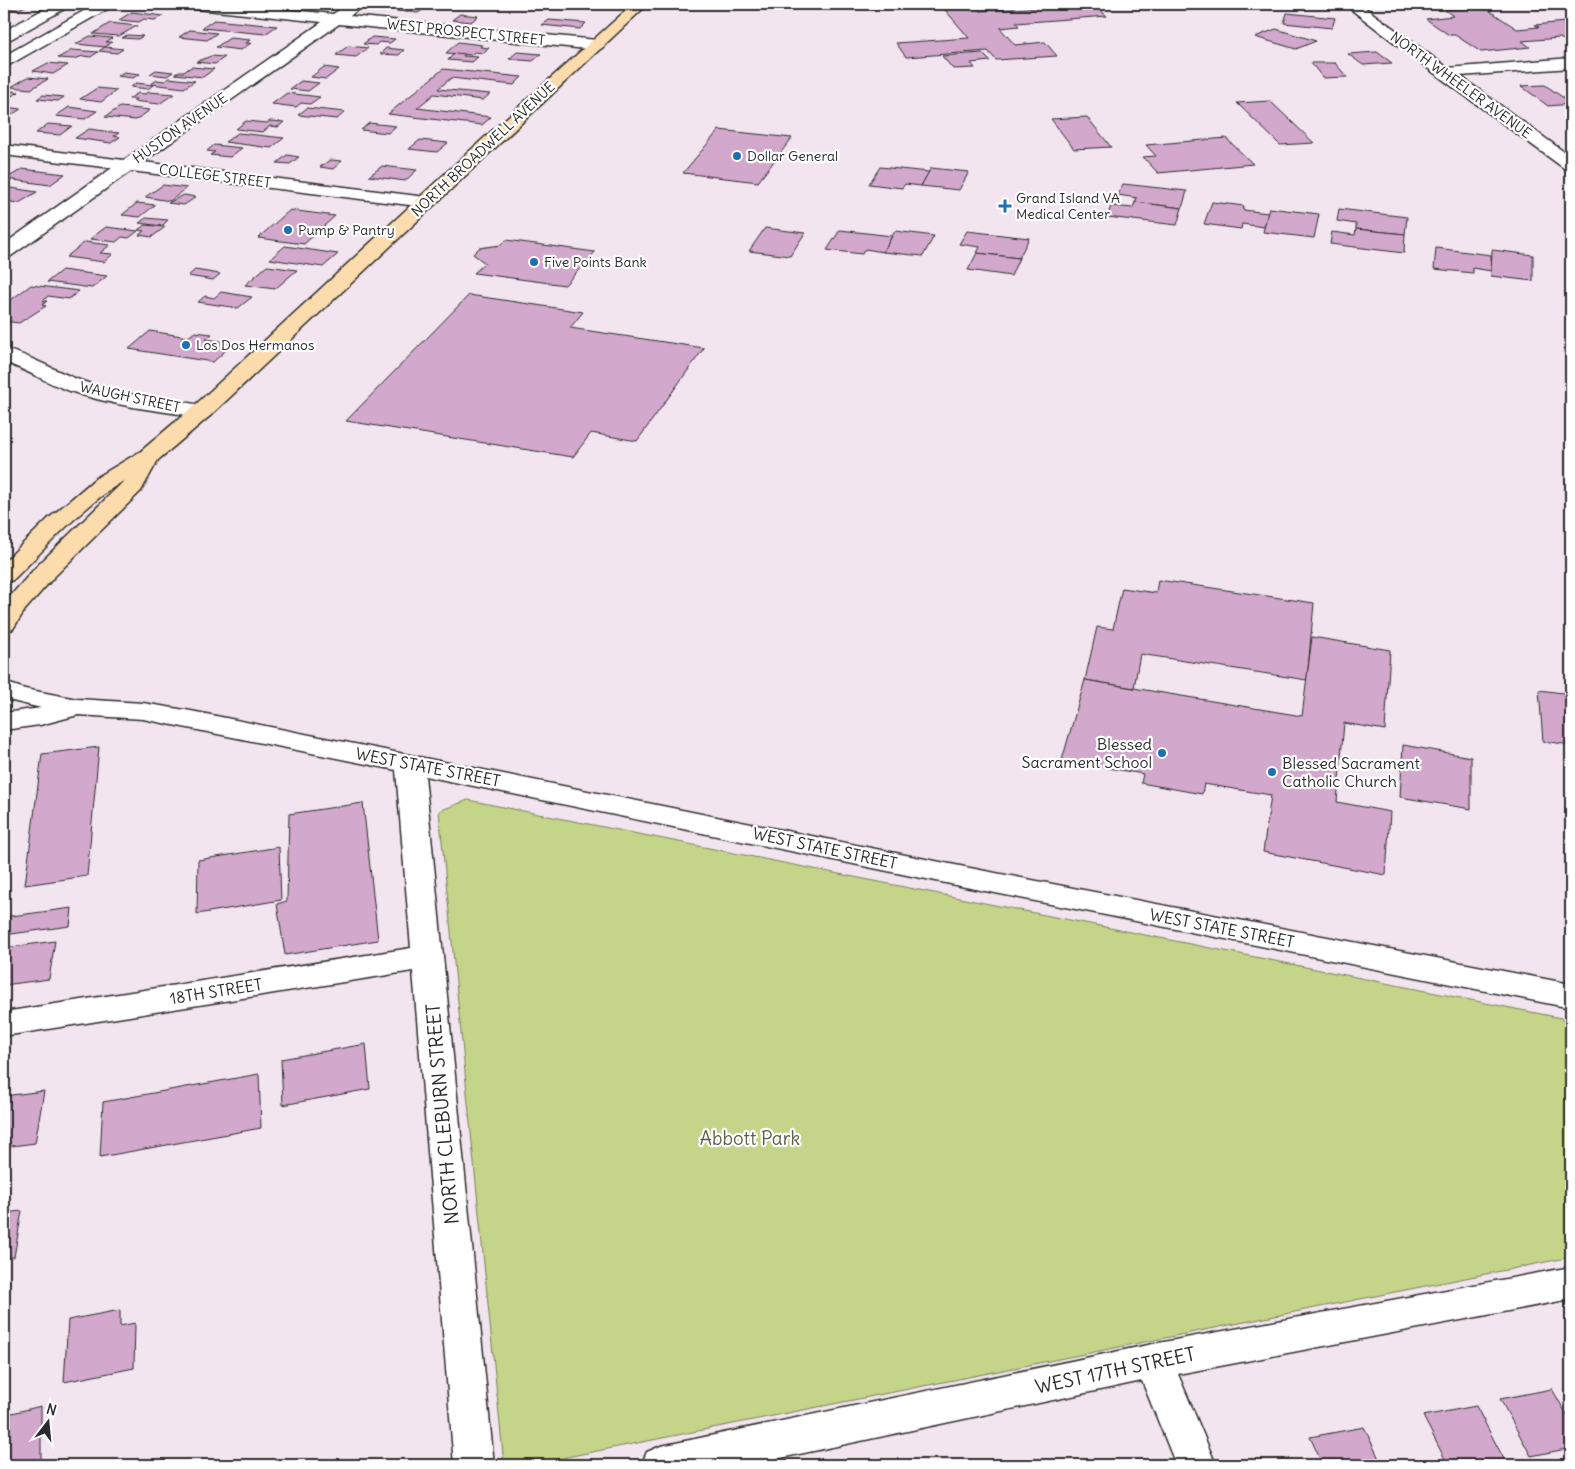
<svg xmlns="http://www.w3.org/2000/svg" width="1575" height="1469" viewBox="0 0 1575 1469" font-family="Delius,sans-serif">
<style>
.green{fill:#c4d589;stroke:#78805a}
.building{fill:#d3a8cd;stroke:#2b2b2b}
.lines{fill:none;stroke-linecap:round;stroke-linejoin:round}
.minor-casing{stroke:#2b2b2b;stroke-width:3}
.major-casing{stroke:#2b2b2b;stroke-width:3}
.minor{fill:#fff;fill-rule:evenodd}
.major{fill:#fcdcac;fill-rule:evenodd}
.poi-dot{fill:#1f6fb2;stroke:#fff;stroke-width:2}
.labels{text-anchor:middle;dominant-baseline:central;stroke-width:4.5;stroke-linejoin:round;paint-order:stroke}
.far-street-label{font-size:14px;fill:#2b2b2b;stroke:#fff}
.far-poi-label{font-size:14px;fill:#2b2b2b;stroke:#fff;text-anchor:start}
.poi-label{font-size:16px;fill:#2b2b2b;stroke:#fff;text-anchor:end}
.street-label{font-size:16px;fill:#2b2b2b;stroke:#fff}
.near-street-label{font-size:19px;fill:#2b2b2b;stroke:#fff}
.near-park-label{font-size:19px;fill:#595e47;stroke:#fff}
</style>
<rect width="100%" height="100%" fill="#f2e5f0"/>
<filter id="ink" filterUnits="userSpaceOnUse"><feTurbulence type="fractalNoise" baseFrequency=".02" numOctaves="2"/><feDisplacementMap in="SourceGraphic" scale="10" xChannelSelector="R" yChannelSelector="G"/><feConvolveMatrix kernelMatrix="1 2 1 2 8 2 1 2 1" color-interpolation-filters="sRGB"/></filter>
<g filter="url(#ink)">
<path class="green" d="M468 800 1561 1018 1571 1032V1257L527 1465H504L439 811Z"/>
<g class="building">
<path d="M7 4H39L35 6 27 5 18 10 4 8V6Z"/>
<path d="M407 4 428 6 418 13 397 11Z"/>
<path d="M867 4H974L980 11 1094 4 1107 16 1016 23 1019 26 1000 28 1015 45 1045 42 1057 56 996 60 988 51 906 57 896 43 969 38 940 4 871 9Z"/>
<path d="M1484 7 1517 29 1539 27 1535 25 1565 22 1571 26V40L1565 41 1560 38 1522 41 1530 47 1481 52 1455 35H1449L1426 19 1453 16 1445 10Z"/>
<path d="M132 12 163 16 155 20 144 19 139 22 119 20Z"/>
<path d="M1287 13 1335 18 1332 28 1284 23Z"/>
<path d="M460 14 478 16 471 22 452 20Z"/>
<path d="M214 20 277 26 265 34 202 28Z"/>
<path d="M549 20 586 23 580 29 542 25Z"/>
<path d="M110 23 137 26 119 36 93 34Z"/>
<path d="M1276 29 1316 41 1296 49 1255 37Z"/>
<path d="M190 30 217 33 207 40 179 37Z"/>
<path d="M127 35 143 36 138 39 122 38Z"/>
<path d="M90 36 112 38 106 42H112L105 47 76 44Z"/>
<path d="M372 37 395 39 390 43 379 42 376 45 363 44Z"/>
<path d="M230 38 250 40 246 43H251L241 50 216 47Z"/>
<path d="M458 42 482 45 480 47 489 48 484 53 474 52 471 55 446 53Z"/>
<path d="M348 46 368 48 356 57 336 55Z"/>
<path d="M105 47 123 49 117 53 99 51Z"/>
<path d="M386 48 404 50 399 55 380 54Z"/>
<path d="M72 50 98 52 91 57 83 56 74 59 58 58Z"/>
<path d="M517 52 541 54 533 61 509 59Z"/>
<path d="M1377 52 1392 63 1363 65 1348 54Z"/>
<path d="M455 53 465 54 463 56 478 57 472 62 448 60Z"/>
<path d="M982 53 990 61 971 63 975 68 953 69 942 56Z"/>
<path d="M211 56 225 57 215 64 196 62Z"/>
<path d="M48 63 68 65 53 74 33 71Z"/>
<path d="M1311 63H1335L1347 77 1323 78Z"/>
<path d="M191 67 214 69 203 77 175 74 179 72H184Z"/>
<path d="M324 67 339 69 326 79 311 77Z"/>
<path d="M443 69 522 77 514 85 451 78 438 89 490 94 483 100 434 94 417 108 491 117 482 125 388 114Z"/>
<path d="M156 70 173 72 167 76 150 74Z"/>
<path d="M124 72 140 74 133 78 117 76Z"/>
<path d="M28 77 48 79 31 89 11 87Z"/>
<path d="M169 78 195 81 184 88 151 84 157 80 165 81Z"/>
<path d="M301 81 319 83 308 91 290 89Z"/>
<path d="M136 83 153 85 148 89 131 87Z"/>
<path d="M1545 85 1571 103V104L1548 106 1521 86Z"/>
<path d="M97 88 117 90 101 102 80 99Z"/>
<path d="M4 90 19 92 4 100Z"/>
<path d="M149 92 174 94 159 104 133 101 136 99H129L138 93 145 94Z"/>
<path d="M287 93 320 97 310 104 301 103 296 107 272 104Z"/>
<path d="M43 95 64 97 58 101 37 99Z"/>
<path d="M1270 101 1314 143 1280 145 1237 103Z"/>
<path d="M5 107 21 109 8 117 4 116Z"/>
<path d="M69 107 97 111 85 119 56 116Z"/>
<path d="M120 107 150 110 136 120 105 117Z"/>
<path d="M307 108 345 112 337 119 298 115Z"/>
<path d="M1087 117 1111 147 1074 149 1051 119Z"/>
<path d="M246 121 267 123 270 121 284 122 278 127 270 126 263 132 236 129Z"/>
<path d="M369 123 396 126 388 133 361 130Z"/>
<path d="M48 124 72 126 60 135 36 133Z"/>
<path d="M89 129 119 133 114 136 120 137 111 143 75 138Z"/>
<path d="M719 130 792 138 758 182 683 173Z"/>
<path d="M238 133 284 138 271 148 225 142Z"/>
<path d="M1226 138 1253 164 1158 173 1143 157 1156 156 1146 145Z"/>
<path d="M420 140 448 143 437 152 409 149Z"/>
<path d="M214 145 242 148 230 157 210 155 215 152 207 151Z"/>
<path d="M287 155 299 157 290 164 277 163Z"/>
<path d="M330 160 342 161 333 169 320 167Z"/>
<path d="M382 166 417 170 405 181 369 176Z"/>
<path d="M880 167 929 172 921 186 905 184 902 188 869 184Z"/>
<path d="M931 168 969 172 959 190 921 186Z"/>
<path d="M22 169 65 174 50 185 6 179Z"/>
<path d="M1123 184 1187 191 1182 208 1135 202 1137 198 1118 195Z"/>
<path d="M163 185 187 188 170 201 145 197Z"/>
<path d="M11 188 37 192 19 203 4 201V193Z"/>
<path d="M184 195 196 197 184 205 168 203Z"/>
<path d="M1135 202 1182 208 1177 225 1107 217 1111 206 1133 208Z"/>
<path d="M1212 202 1244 206 1243 210 1268 213 1264 227 1242 224 1241 229 1204 224Z"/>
<path d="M137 203 155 205 140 217 122 215Z"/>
<path d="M1269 208 1319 214 1314 238 1263 232Z"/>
<path d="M1339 209 1407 217 1405 234 1356 229V224L1337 221Z"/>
<path d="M290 210 335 216 304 244 258 238Z"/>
<path d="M146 218 168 220 162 226 139 223Z"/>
<path d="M145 225 165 227 152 237 139 235 144 231 138 230Z"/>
<path d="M106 227 138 231 129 238 122 237 116 242 90 239Z"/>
<path d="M765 228 805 233 790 256 749 251Z"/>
<path d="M1356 229 1405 234 1404 253 1330 244 1332 232 1355 235Z"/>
<path d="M840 230 892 236 883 252 865 249 862 254 827 250Z"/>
<path d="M895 231 934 236 923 256 883 252Z"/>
<path d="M967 231 1029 238 1019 258 977 253 980 247 959 244Z"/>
<path d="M506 240 595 252 565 285 474 273 485 263 473 254 479 248 501 245Z"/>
<path d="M85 242 110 245 100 253 113 254 104 262 66 257Z"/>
<path d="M285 246 338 254 323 267 270 259Z"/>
<path d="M1436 248 1491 255V271L1473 268V273L1434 269Z"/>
<path d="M1492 250 1533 255V281L1491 276Z"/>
<path d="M977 253 1019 258 1011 276 968 270Z"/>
<path d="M267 266 297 270 275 289 245 285Z"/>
<path d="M62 270 107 276 92 288 47 282Z"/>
<path d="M195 270 220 274 213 280 188 276Z"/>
<path d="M31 285 79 291 69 299 48 296 43 301H47L42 305 46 306 19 323 4 321V305Z"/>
<path d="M221 292 252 297 238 308 198 302 205 296 214 298Z"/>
<path d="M469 295 583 312 570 328 704 348 637 441 591 433 573 457 346 421Z"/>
<path d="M150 331 188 337 195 332 212 334 206 339 234 343 213 362 129 349Z"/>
<path d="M1158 580 1314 603 1307 680 1140 654 1134 688 1085 680 1097 627 1113 629 1122 588 1156 593Z"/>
<path d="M1312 637 1390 650 1385 730 1344 723 1337 802 1390 812 1386 875 1263 852 1271 795 1204 784 1202 794 1141 783 1143 774 1062 760 1085 680 1302 716Z"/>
<path d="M1539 690 1571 694V745L1543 741Z"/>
<path d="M1403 745 1471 757V809L1400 797Z"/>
<path d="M99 747 87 876 25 885 42 754Z"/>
<path d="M363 803 378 940 285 955 277 904 287 901 289 814Z"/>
<path d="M279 847 281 900 197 914 198 860Z"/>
<path d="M72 908 70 926 4 935V917Z"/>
<path d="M55 941 49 979 4 985V948Z"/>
<path d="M366 1044 370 1089 283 1105 281 1059Z"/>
<path d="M259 1074 261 1128 100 1157 103 1102Z"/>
<path d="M44 1091 35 1143 4 1147V1096Z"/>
<path d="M22 1211 14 1257 4 1258V1213Z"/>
<path d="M120 1310V1326L135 1323 134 1368 64 1382 68 1320Z"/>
<path d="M1552 1389 1571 1422V1448L1531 1456 1500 1399Z"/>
<path d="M41 1406V1465H4V1415Z"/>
<path d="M1476 1406 1506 1463 1494 1465H1448L1423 1416Z"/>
<path d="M1364 1427 1382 1465H1323L1310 1437Z"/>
</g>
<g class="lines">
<defs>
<g id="minor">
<path d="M53 4H70L68 7 9 40 4 41V31Z"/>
<path d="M96 4H113L111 7 9 65 4 67V56Z"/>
<path d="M180 4H228L333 14 348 4H364L350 16 597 40 602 42 605 45 602 48 597 50 339 24 143 162 426 197 432 198 435 202 432 206 426 207 131 171 11 256 4 258V244L112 168 4 155V145L124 160 322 22 187 8 182 7Z"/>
<path d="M1344 4H1360L1448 68 1571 58V68L1460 76 1571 157V170L1565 169 1438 76Z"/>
<path d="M4 349C33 356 58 373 85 382 123 396 163 399 202 405L210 406 213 411 210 416 202 417C158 411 113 406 70 391 47 383 27 370 4 362Z"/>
<path d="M4 682 25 689 77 699 143 703 191 711 970 868 1571 984V1008L970 888 425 776 494 1465H454L413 971 4 1036V1012L411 948 396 770 143 719 78 715 40 725 4 730V713L41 708 4 699Z"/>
<path d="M1571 1267V1299L1178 1374 1216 1465H1176L1142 1381 748 1465H641L647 1452 661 1446 1153 1344Z"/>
</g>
<path id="major" d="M633 4H648L210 416 158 460 141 491 54 577 25 610 13 629 4 632V604L6 601 36 567 125 480C82 506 48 546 13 580L4 582V562L48 519 96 478 141 451 194 406 463 157Z"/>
</defs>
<use href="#minor" class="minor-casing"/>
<use href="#major" class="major-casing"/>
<use href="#minor" class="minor"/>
<use href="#major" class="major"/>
</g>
</g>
<g class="poi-dot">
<circle cx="737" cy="156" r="5"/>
<path d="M1002.5 198.5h5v5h5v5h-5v5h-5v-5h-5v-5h5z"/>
<circle cx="288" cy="230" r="5"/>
<circle cx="534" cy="262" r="5"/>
<circle cx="186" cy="345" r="5"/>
<circle cx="1162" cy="753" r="5"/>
<circle cx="1272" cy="772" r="5"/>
</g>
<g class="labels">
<g class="far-street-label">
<text transform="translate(466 32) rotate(6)">WEST PROSPECT STREET</text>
<text transform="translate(1461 85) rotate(36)">NORTH WHEELER AVENUE</text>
<text transform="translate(180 128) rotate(-35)">HUSTON AVENUE</text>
<text transform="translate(483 149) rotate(-43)">NORTH BROADWELL AVENUE</text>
<text transform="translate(215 176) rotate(7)">COLLEGE STREET</text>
<text transform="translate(130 397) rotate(12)">WAUGH STREET</text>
</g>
<g class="far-poi-label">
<text x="747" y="156">Dollar General</text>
<text x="1016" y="198">Grand Island VA<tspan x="1016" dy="16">Medical Center</tspan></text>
<text x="298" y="230">Pump &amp; Pantry</text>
<text x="544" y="262">Five Points Bank</text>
<text x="196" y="345">Los Dos Hermanos</text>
</g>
<g class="poi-label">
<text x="1152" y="744">Blessed<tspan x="1152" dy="18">Sacrament School</tspan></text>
<text x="1282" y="763" text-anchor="start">Blessed Sacrament<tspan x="1282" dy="18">Catholic Church</tspan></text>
</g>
<g class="street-label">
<text transform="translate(428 767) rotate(11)">WEST STATE STREET</text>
<text transform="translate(825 848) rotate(12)">WEST STATE STREET</text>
<text transform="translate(1222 928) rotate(11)">WEST STATE STREET</text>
<text transform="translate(216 991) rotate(-9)">18TH STREET</text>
</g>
<g class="near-street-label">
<text transform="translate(442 1114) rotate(-95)">NORTH CLEBURN STREET</text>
<text transform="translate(1115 1370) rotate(-12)">WEST 17TH STREET</text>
</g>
<g class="near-park-label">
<text x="750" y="1138">Abbott Park</text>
</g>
</g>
<rect width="1575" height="1469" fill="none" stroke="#fff" stroke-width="20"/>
<rect x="10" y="10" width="1555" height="1449" fill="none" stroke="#2b2b2b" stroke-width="2" filter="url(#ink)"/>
<g transform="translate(48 1422) rotate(16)" stroke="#ffffff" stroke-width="4" paint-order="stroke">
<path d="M0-4L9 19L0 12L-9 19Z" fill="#2b2b2b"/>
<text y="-8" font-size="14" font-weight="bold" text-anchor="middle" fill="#2b2b2b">N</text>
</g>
</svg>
